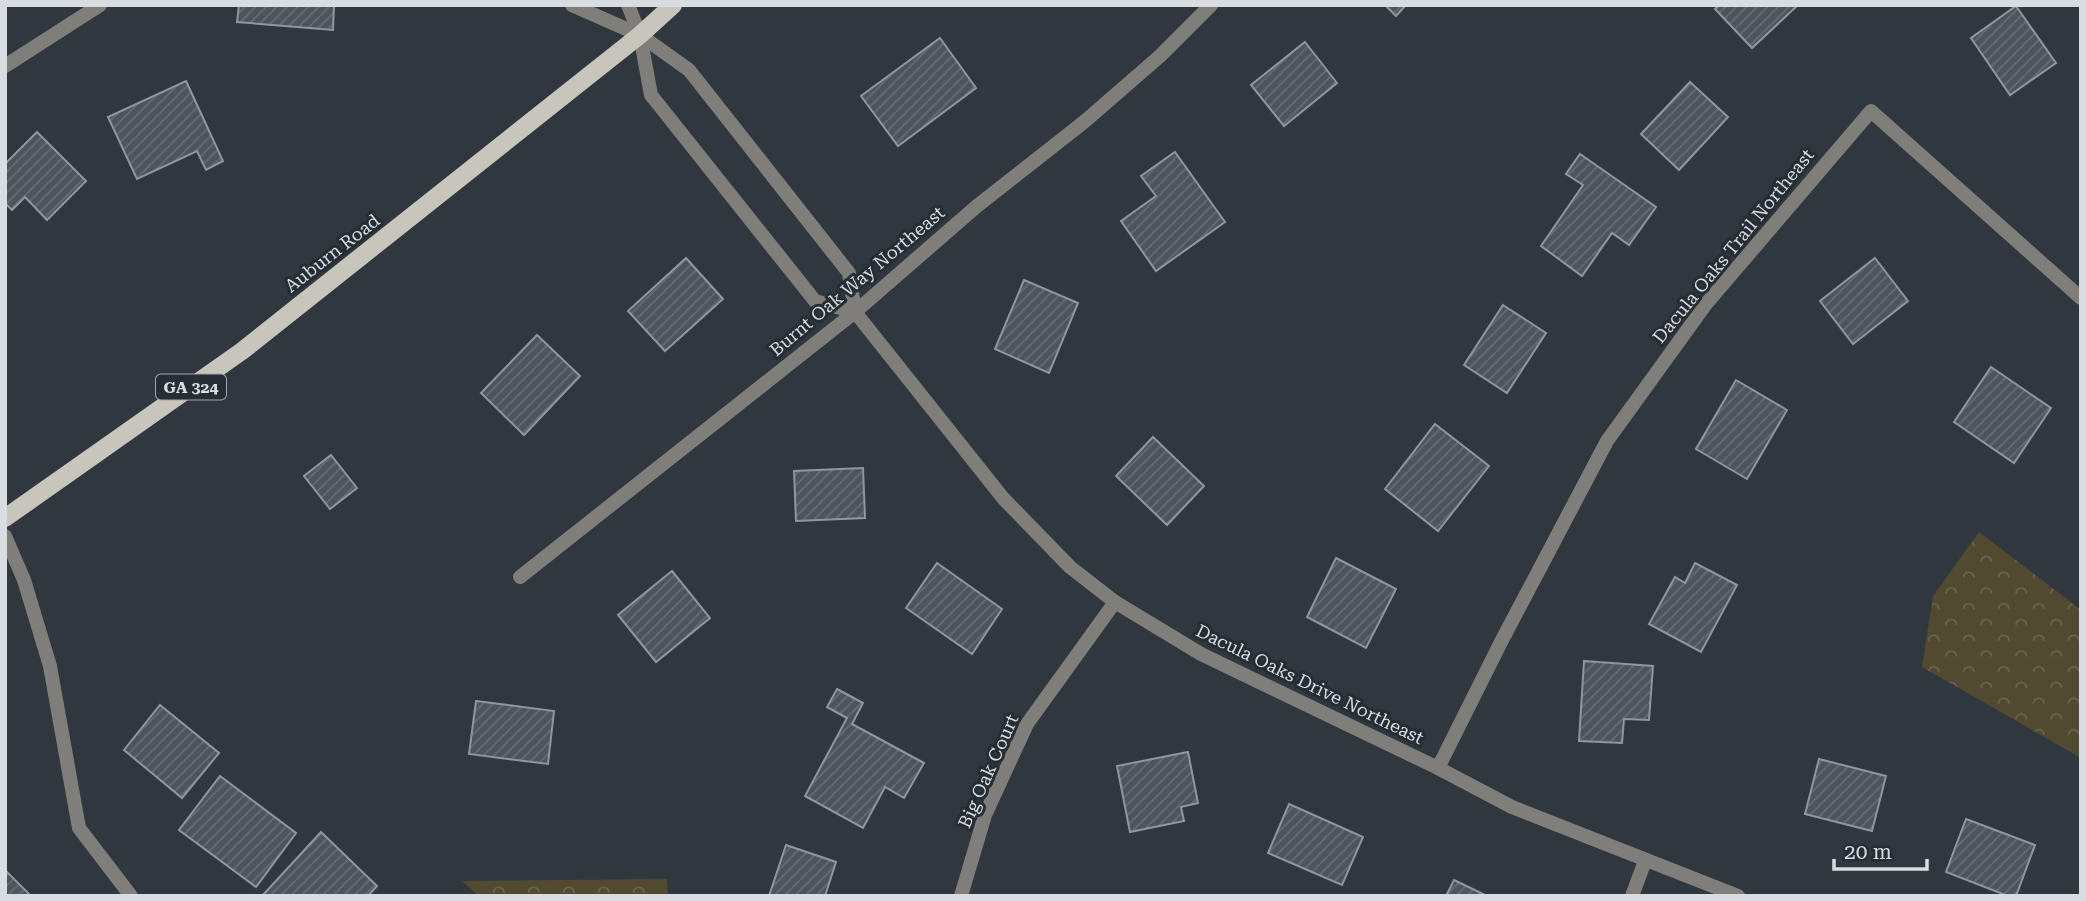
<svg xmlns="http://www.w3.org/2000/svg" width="2086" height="901" viewBox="0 0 2086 901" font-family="'Roboto Serif',serif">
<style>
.forest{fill:url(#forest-crowns)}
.building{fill:url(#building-hatch);stroke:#8e969f;stroke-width:2}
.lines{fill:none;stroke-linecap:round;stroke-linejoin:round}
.street{stroke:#807e7a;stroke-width:14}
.primary{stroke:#c8c6bc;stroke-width:18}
.labels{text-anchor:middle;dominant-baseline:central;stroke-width:6;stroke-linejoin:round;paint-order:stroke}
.shield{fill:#272d35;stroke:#a4a8ae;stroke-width:2}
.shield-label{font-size:16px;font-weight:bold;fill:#d9dde2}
.street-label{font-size:18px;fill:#d9dde2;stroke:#272d35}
</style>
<defs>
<pattern id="forest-crowns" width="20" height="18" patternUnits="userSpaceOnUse" patternTransform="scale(1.75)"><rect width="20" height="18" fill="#514a31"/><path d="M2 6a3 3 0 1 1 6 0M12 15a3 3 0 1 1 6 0" fill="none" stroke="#69644f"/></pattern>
<pattern id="building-hatch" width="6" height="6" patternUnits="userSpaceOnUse" patternTransform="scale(1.75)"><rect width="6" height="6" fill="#4d545c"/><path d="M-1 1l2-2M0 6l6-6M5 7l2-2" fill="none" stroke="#666c73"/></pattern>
</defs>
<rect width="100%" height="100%" fill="#31373f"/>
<g class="forest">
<path d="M1979 532 2081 610V758L1922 667 1933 596Z"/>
<path d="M667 879 668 896H479L462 881Z"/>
</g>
<g class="building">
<path d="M239 5H334L333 30 237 22Z"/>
<path d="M1385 5H1406L1396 16Z"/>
<path d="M1719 5H1798L1752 48 1715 9Z"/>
<path d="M2016 6 2056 63 2010 95 1971 38Z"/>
<path d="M940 38 976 88 898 146 861 96Z"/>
<path d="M1305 42 1337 83 1284 126 1251 85Z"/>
<path d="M186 81 223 161 206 170 197 151 137 179 108 117Z"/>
<path d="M1690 82 1728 117 1679 170 1641 134Z"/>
<path d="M37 132 86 181 47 220 25 197 12 210 5 203V164Z"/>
<path d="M1175 152 1225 222 1156 271 1121 221 1156 196 1141 176Z"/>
<path d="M1580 154 1656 207 1629 245 1612 233 1582 276 1541 246 1583 185 1566 174Z"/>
<path d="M686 258 723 299 665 351 628 311Z"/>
<path d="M1875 258 1908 301 1853 344 1820 301Z"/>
<path d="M1024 280 1078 303 1049 373 995 349Z"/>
<path d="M1503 305 1546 333 1507 393 1464 365Z"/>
<path d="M537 335 580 376 524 435 481 393Z"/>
<path d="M1991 367 2051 408 2014 463 1954 422Z"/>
<path d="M1736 380 1787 410 1747 479 1696 449Z"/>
<path d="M1435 424 1489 466 1438 531 1385 489Z"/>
<path d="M1153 437 1204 486 1167 525 1116 476Z"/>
<path d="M331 455 357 488 330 509 304 476Z"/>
<path d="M863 468 865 518 796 521 794 471Z"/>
<path d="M1336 558 1396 589 1366 648 1307 617Z"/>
<path d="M937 563 1002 609 972 654 906 608Z"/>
<path d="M1695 563 1737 585 1701 652 1649 624 1675 577 1685 583Z"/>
<path d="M672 571 710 618 656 662 618 615Z"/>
<path d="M1584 661 1653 666 1649 720 1624 719 1622 743 1579 741Z"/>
<path d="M837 689 863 703 852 724 924 763 904 798 885 787 863 828 805 796 847 718 827 707Z"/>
<path d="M476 701 554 711 548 764 469 754Z"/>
<path d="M160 705 219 753 182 798 124 750Z"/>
<path d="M1188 752 1198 803 1181 807 1184 821 1130 832 1117 766Z"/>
<path d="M1819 759 1886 776 1872 831 1805 814Z"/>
<path d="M220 776 296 833 256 887 179 830Z"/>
<path d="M1289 804 1363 837 1342 885 1268 853Z"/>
<path d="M1966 819 2035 845 2016 896H2008L1946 872Z"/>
<path d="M321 832 377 886 368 896H262Z"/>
<path d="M786 845 836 862 825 896H769Z"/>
<path d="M5 870 31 896H5Z"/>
<path d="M1454 880 1487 896H1446Z"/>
</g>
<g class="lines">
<g class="street">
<path d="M572 5 640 35 689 70 849 273 855 312 1003 498 1070 567 1115 602 1201 654 1438 768 1512 807 1738 896"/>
<path d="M628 5 640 35 651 95 815 301 855 312"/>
<path d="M5 66 100 5"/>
<path d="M5 536 24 580 50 666 79 828 131 896"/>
<path d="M520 577 855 312 977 206 1084 122 1160 56 1211 5"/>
<path d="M1438 768 1501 642 1607 441 1706 304 1871 111 2081 298"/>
<path d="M961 896 985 815 1027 724 1115 602"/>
<path d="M1632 896 1645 861"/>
</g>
<path class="primary" d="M5 518 242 351 640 35 673 5"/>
</g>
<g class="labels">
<rect class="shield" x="156" y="374.5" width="70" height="25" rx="5"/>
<g class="shield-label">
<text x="191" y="387">GA 324</text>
</g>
<g class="street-label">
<text transform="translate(1733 246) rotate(-51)">Dacula Oaks Trail Northeast</text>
<text transform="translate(332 253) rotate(-38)">Auburn Road</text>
<text transform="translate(857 281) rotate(-40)">Burnt Oak Way Northeast</text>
<text transform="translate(1310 684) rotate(26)">Dacula Oaks Drive Northeast</text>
<text transform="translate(988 771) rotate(-66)">Big Oak Court</text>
</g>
</g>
<rect width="2086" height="901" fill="none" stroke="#d9dde2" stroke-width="14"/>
<path d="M1834 859v10h93v-10" fill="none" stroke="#d9dde2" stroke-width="3.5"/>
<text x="1844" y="859" font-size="21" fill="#d9dde2" stroke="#272d35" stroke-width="5" paint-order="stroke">20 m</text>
</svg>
